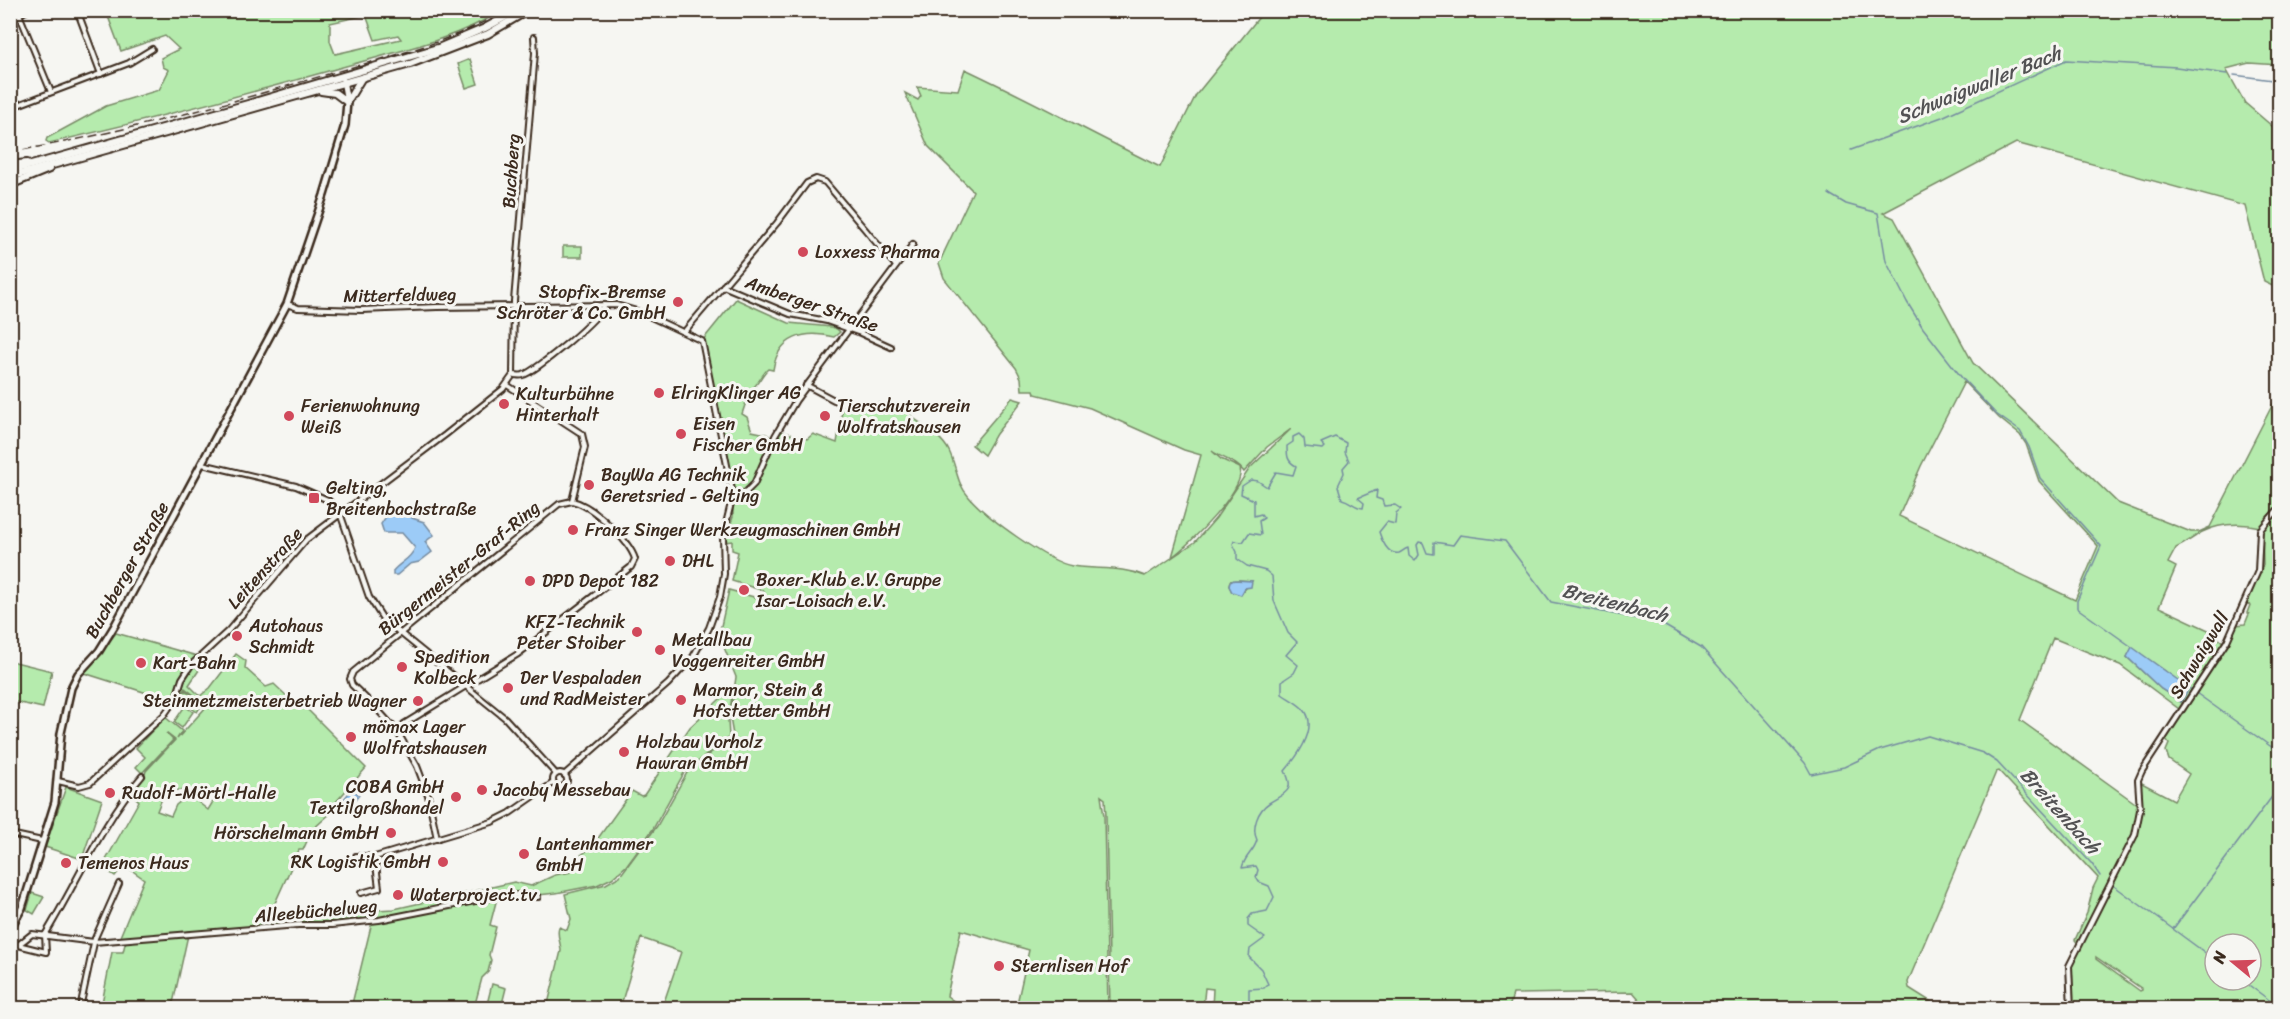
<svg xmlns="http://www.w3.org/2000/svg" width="2290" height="1019" viewBox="0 0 2290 1019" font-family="Sriracha,sans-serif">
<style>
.green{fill:#b5ebad;stroke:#788a66;stroke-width:1.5;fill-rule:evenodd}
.water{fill:#9ccbf7;stroke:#758ba0;stroke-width:1.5}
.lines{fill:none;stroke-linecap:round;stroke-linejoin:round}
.stream{stroke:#758ba0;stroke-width:1.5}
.street-casing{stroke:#3b2a1e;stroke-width:8}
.secondary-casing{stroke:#3b2a1e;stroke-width:10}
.primary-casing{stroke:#3b2a1e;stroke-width:10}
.street{stroke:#f6f6f2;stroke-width:4}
.secondary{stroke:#f6f6f2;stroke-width:5}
.primary{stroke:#f6f6f2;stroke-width:6}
.rail{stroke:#3b2a1e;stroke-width:1.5;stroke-dasharray:9 4.5;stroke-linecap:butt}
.poi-dot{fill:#d1495b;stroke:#f6f6f2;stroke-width:2}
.labels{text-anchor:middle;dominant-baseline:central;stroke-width:6;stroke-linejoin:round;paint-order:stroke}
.street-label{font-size:18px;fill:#3b2a1e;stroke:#f6f6f2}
.poi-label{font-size:18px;fill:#3b2a1e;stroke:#f6f6f2;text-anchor:start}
.water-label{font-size:20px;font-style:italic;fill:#535254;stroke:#f6f6f2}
</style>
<rect width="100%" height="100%" fill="#f6f6f2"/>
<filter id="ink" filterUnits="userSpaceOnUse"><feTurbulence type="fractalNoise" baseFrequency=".0167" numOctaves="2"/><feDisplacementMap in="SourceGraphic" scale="12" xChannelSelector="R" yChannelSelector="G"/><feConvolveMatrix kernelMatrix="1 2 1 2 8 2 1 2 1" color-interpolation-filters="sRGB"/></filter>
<g filter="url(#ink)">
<g class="green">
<path d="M106 11V10L501 11C452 41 394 52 339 68 243 95 146 121 49 143L46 141 47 138 106 106 159 90 169 70 163 67 161 58 179 49 165 36 121 51ZM366 15 375 40 398 35 401 39 335 54 330 41V23Z"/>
<path d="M1264 11H2279V65L2249 63 2226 69 2245 103 2279 132V289L2264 282 2245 206 2016 143 1883 213 1894 218 1973 363 2118 503 2191 532H2199L2210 527 2279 392V504L2267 517 2260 527C2240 522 2214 523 2196 536 2188 541 2185 544 2176 548L2168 563 2176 567 2159 607 2219 635 2218 638 2224 643 2179 709 2120 665 2053 638 2020 720 2138 805 2137 824 2113 876 2116 877 2139 829 2141 815 2140 782 2174 800 2189 774 2169 760 2166 751 2169 744 2164 737 2236 625 2245 624 2249 614 2247 613 2250 605 2246 603 2263 565 2262 528 2279 508V1008H2073L2071 965 2080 946 2075 940 2087 913 2093 888 2098 878 1999 771 1996 772 1908 982 1909 988 1941 1008H1647L1633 992 1513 994 1509 1008H1212L1213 989 1205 988 1203 1008H1110L1106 817 1105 799 1101 796 1104 816 1108 1008H1016L1029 950 961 930 947 996 955 1002 949 1008H662L681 952 641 938 620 1008H547L561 951C561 943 556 934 559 927L567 930 571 919 565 894 606 884 620 876 657 826 688 771 733 735 730 718 736 677 719 635 729 590 761 599 764 591 732 581 738 552 732 550V541L724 542 733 517V495L702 341 736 299 789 323 832 327 837 329 840 332 834 337C805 330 778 336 773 370L768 369C761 375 758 386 750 390L742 414 747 417 752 431 766 434 775 440 780 431 807 439 813 434 837 443 843 405C857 404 874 400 888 404 897 406 900 414 910 413L912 417C924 426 942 437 949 451 957 467 956 483 969 497 986 517 1048 562 1072 566 1098 570 1121 566 1145 576L1195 542 1216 518 1250 468 1291 429 1267 447 1244 472C1238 462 1221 458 1212 451L1221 459 1240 468C1246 489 1189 545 1172 557L1201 455 1184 450 1090 408 1035 394 1034 390H1022L1021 378 1016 368 944 278 939 263 973 191 928 146 905 93 918 100 921 96 917 87 958 90 965 69C1031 100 1095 135 1160 167L1196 95ZM1964 382 1999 418 2020 435 2026 444 2039 481 2098 546 2075 600 1899 516 1921 466ZM1239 580 1252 581 1241 594 1232 592 1229 586 1230 581ZM2132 648 2165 671 2181 702 2161 689 2127 657ZM2215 944H2251V980H2215ZM2096 957 2142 989V990L2140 991 2096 959Z"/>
<path d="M470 59 478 84 466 88 458 64Z"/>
<rect x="563" y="246" width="19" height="11"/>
<path d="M1012 398 1022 401 996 434 984 455 972 445Z"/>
<path d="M116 633 197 656 184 671 172 701 84 673Z"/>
<path d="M207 652 196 667 199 670 189 685 200 696 210 688 236 654 246 661 245 668 266 687 274 684 292 701 300 698 307 703 304 706 366 768 335 803 331 808 332 812 312 830 303 850H299L271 912 276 918H322L339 912 394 909 514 882 531 886 555 875 571 872 581 855 591 848 632 791 641 796 644 795 690 727 734 686 728 720 729 737 684 773 653 829 626 866 612 878 597 885 556 893 538 895 510 893 491 896 353 922 173 933 119 939 144 879 124 865 115 876 102 867 139 801 135 797 165 791 157 811 171 816 176 805 189 795 208 810 217 795C190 789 162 787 133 796L131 794 144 777 146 771 175 740 166 733 173 740 142 773 136 767 145 757 136 748 165 717 182 731 177 739 207 706 203 703 197 712 179 699 185 690 202 701 185 688 167 716H165L177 696 188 671Z"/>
<path d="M11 661 52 671 43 708 11 701Z"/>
<path d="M185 706 193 712 182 728 174 722Z"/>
<path d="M66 787 102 800 82 859 45 847Z"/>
<path d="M32 893 44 897 34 914 27 910Z"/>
<path d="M494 898 496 902 490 925 496 927 489 955 491 960 488 972 482 978 474 1008H351L372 922Z"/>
<path d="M188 935 172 1008H101L112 952H123L126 940Z"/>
<path d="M492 984 506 988 501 1008H486Z"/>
</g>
<g class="water">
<path d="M393 512 410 515 412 518 424 522 434 535 425 542 432 552 419 562 410 564 397 575H393V571C400 562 410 560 415 548L402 533H384L381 524 385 518Z"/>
<path d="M1234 580 1252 581 1251 587 1245 588 1241 595 1232 592 1229 586 1230 582Z"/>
<path d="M2132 647 2189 688 2181 702 2161 689 2127 657Z"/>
<path d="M352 789 359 795 347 810 340 804Z"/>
</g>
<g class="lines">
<g class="stream">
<path d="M2234 75 2280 81"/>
<path d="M1851 150 1942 117 2066 60 2176 67 2227 74"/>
<path d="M1829 194 1846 204 1878 213 1886 261 1907 302 1923 328 1962 378 1996 414 2020 431 2029 447 2040 478 2101 546 2077 601V608L2132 647"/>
<path d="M2189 688 2280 753"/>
<path d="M2113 885 2215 960"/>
<path d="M2173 929 2280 786"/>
<path d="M2242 980 2280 1008"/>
<path d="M1263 1008 1249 1004V989L1264 988 1268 984 1261 969 1249 957 1250 949 1265 938 1248 926V919L1252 914 1267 911 1274 897 1269 886 1259 882 1256 877 1258 870 1256 866 1242 868C1245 855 1254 852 1257 840 1251 828 1258 810 1269 803 1284 793 1296 792 1285 771 1296 758 1318 729 1305 711 1300 704 1289 699 1282 694V681L1294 673 1298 665 1286 655 1297 642 1288 633 1274 601 1272 576 1266 571 1247 566 1237 559V552L1233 544 1234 541 1243 542 1249 533 1261 535 1259 521 1264 518 1261 514 1254 516V500L1241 494 1242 486 1251 480 1258 481 1267 487 1276 472 1293 475 1296 466C1287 461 1287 456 1287 446L1293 442V437L1299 434 1304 439 1305 447 1323 449 1325 447 1321 443 1335 437 1346 443 1345 452 1349 461 1343 468 1344 473 1338 486 1342 499C1351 501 1354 507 1363 508L1364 503 1358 498 1377 490 1376 498 1382 500 1384 506 1395 505 1401 509 1396 513 1395 524 1387 522 1379 532C1381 539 1388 556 1399 553 1402 552 1404 549 1408 548L1409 556 1415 561 1419 555 1417 545 1419 542 1423 543 1427 553 1434 554V542L1453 545 1460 535 1505 541 1551 602 1660 623 1701 647 1805 763 1811 774 1844 767 1880 750 1928 736 1983 753 1997 762 2092 864 2100 876"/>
</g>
<defs>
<g id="street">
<path d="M77 10 101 74"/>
<path d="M19 14 51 92"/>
<path d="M10 19 28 10"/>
<path d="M10 108 129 63 152 49"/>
<path d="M723 286 790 314 827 321 858 332 891 347"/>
<path d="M287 304 298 308 361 310 437 307 616 305 640 312 702 341 733 495 723 536 724 574 720 597 709 628 693 657 668 684 564 775"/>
<path d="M684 332 777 223 807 183 816 179 825 182 896 266"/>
<path d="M513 375C517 375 520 376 523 375 536 371 603 316 604 305"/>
<path d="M507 385 582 434 585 447 572 501"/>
<path d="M806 385 834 400 844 403"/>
<path d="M202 464 296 486 328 500 340 513 369 597 383 619 505 718 556 774"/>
<path d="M733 495 745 493 754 484 775 436 796 400 913 244"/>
<path d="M572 501C592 505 629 540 635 559L631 567 518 654 404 724 397 731 377 709 352 685 350 679 353 672 559 504Z"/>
<path d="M397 731 417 766 428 795 437 839"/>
<circle cx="560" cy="780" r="7"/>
<path d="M58 781 79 786 90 783 164 715 176 698 182 679 191 665 228 631 306 540 445 435 503 389 513 375 514 301 535 53 534 37"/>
<path d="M10 834 42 841"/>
<path d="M356 856 375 857 492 822 510 813 553 783"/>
<path d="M361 893 379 888 375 857"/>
<path d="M45 935C77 883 102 822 142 776"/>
<path d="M10 940 18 945 46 952 45 935"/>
<path d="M18 945 32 934 94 942 298 925H332L379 920 495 897 519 895 538 897"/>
<path d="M80 1008 95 938 119 884"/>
<path d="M2071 1008 2069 966 2135 835 2140 810 2138 780 2142 771 2227 641 2258 571 2260 530 2280 507"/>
</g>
<path id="secondary" d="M10 929 22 908 55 802 61 733 71 688 78 674 99 651 115 625 287 304 324 195 345 125 347 102 343 80"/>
<g id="primary">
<path d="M321 91 335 93 347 102 361 79"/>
<path d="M10 165 27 163"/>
<path d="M10 171 248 104 438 48 485 28 518 10"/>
<path d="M10 177 410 64 488 34 529 10"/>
<path d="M10 185 49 169"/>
</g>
</defs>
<use href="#street" class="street-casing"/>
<use href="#secondary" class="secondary-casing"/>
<use href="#primary" class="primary-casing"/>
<use href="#street" class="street"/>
<use href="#secondary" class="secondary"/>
<use href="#primary" class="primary"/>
<path class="rail" d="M10 152C117 134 222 105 325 75 386 57 450 44 505 10"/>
</g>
</g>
<g class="poi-dot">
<circle cx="803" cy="252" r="6"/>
<circle cx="678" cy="302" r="6"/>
<circle cx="659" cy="393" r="6"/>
<circle cx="504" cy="404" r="6"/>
<circle cx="289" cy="416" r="6"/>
<circle cx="825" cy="416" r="6"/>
<circle cx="681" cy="434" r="6"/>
<circle cx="589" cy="485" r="6"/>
<rect x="308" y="492" width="12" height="12" rx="3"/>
<circle cx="573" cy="530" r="6"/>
<circle cx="670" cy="561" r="6"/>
<circle cx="530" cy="581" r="6"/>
<circle cx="744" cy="590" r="6"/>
<circle cx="637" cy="632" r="6"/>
<circle cx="237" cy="636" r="6"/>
<circle cx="660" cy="650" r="6"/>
<circle cx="141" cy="663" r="6"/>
<circle cx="402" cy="667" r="6"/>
<circle cx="508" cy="688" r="6"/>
<circle cx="681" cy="700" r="6"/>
<circle cx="418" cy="701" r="6"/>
<circle cx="351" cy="737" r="6"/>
<circle cx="624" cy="752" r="6"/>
<circle cx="482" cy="790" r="6"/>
<circle cx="110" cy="793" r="6"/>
<circle cx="456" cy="797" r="6"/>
<circle cx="391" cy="833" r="6"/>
<circle cx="524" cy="854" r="6"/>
<circle cx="443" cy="862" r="6"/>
<circle cx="66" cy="863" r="6"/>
<circle cx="398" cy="895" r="6"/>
<circle cx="999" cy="966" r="6"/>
</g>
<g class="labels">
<g class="street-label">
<text transform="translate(511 171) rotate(-86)">Buchberg</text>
<text transform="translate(400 295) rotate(-1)">Mitterfeldweg</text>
<text transform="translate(812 304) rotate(19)">Amberger Straße</text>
<text transform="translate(265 568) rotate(-48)">Leitenstraße</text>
<text transform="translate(459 568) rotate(-39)">Bürgermeister-Graf-Ring</text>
<text transform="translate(127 570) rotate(-61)">Buchberger Straße</text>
<text transform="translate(2199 655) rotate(-59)">Schwaigwall</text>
<text transform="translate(316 911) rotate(-5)">Alleebüchelweg</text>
</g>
<g class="poi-label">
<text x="815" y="252">Loxxess Pharma</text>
<text x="666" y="292" text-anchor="end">Stopfix-Bremse<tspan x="666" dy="21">Schröter &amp; Co. GmbH</tspan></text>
<text x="671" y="393">ElringKlinger AG</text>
<text x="516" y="394">Kulturbühne<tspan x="516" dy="21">Hinterhalt</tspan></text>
<text x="301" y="406">Ferienwohnung<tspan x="301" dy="21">Weiß</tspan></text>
<text x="837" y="406">Tierschutzverein<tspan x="837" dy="21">Wolfratshausen</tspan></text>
<text x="693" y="424">Eisen<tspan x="693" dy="21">Fischer GmbH</tspan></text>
<text x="601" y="475">BayWa AG Technik<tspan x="601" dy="21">Geretsried - Gelting</tspan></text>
<text x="326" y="488">Gelting,<tspan x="326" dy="21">Breitenbachstraße</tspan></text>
<text x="585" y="530">Franz Singer Werkzeugmaschinen GmbH</text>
<text x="682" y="561">DHL</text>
<text x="756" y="580">Boxer-Klub e.V. Gruppe<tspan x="756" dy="21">Isar-Loisach e.V.</tspan></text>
<text x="542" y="581">DPD Depot 182</text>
<text x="625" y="622" text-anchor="end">KFZ-Technik<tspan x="625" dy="21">Peter Stoiber</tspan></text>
<text x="249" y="626">Autohaus<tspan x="249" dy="21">Schmidt</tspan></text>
<text x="672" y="640">Metallbau<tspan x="672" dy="21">Voggenreiter GmbH</tspan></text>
<text x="414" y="657">Spedition<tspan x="414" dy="21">Kolbeck</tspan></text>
<text x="153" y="663">Kart-Bahn</text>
<text x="520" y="678">Der Vespaladen<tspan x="520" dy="21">und RadMeister</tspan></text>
<text x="693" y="690">Marmor, Stein &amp;<tspan x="693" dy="21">Hofstetter GmbH</tspan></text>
<text x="406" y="701" text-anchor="end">Steinmetzmeisterbetrieb Wagner</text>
<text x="363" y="727">mömax Lager<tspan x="363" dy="21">Wolfratshausen</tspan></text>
<text x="636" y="742">Holzbau Vorholz<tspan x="636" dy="21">Hawran GmbH</tspan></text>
<text x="444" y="787" text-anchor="end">COBA GmbH<tspan x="444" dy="21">Textilgroßhandel</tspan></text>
<text x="494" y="790">Jacoby Messebau</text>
<text x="122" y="793">Rudolf-Mörtl-Halle</text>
<text x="379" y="833" text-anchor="end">Hörschelmann GmbH</text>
<text x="536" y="844">Lantenhammer<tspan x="536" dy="21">GmbH</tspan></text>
<text x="431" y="862" text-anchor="end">RK Logistik GmbH</text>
<text x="78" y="863">Temenos Haus</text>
<text x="410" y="895">Waterproject.tv</text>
<text x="1011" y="966">Sternlisen Hof</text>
</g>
<g class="water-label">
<text transform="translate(1979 85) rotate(-22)">Schwaigwaller Bach</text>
<text transform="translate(1615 603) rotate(14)">Breitenbach</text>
<text transform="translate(2060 811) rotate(48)">Breitenbach</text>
</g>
</g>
<rect width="2290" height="1019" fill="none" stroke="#f6f6f2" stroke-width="36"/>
<rect x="18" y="18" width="2254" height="983" fill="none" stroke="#3b2a1e" stroke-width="2" filter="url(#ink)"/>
<g transform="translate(2233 962) rotate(289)"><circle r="28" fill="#f6f6f2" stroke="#aba49d" stroke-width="1.5"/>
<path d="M0-4.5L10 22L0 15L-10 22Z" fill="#d1495b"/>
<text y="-9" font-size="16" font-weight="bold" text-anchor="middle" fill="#3b2a1e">N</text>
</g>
</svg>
